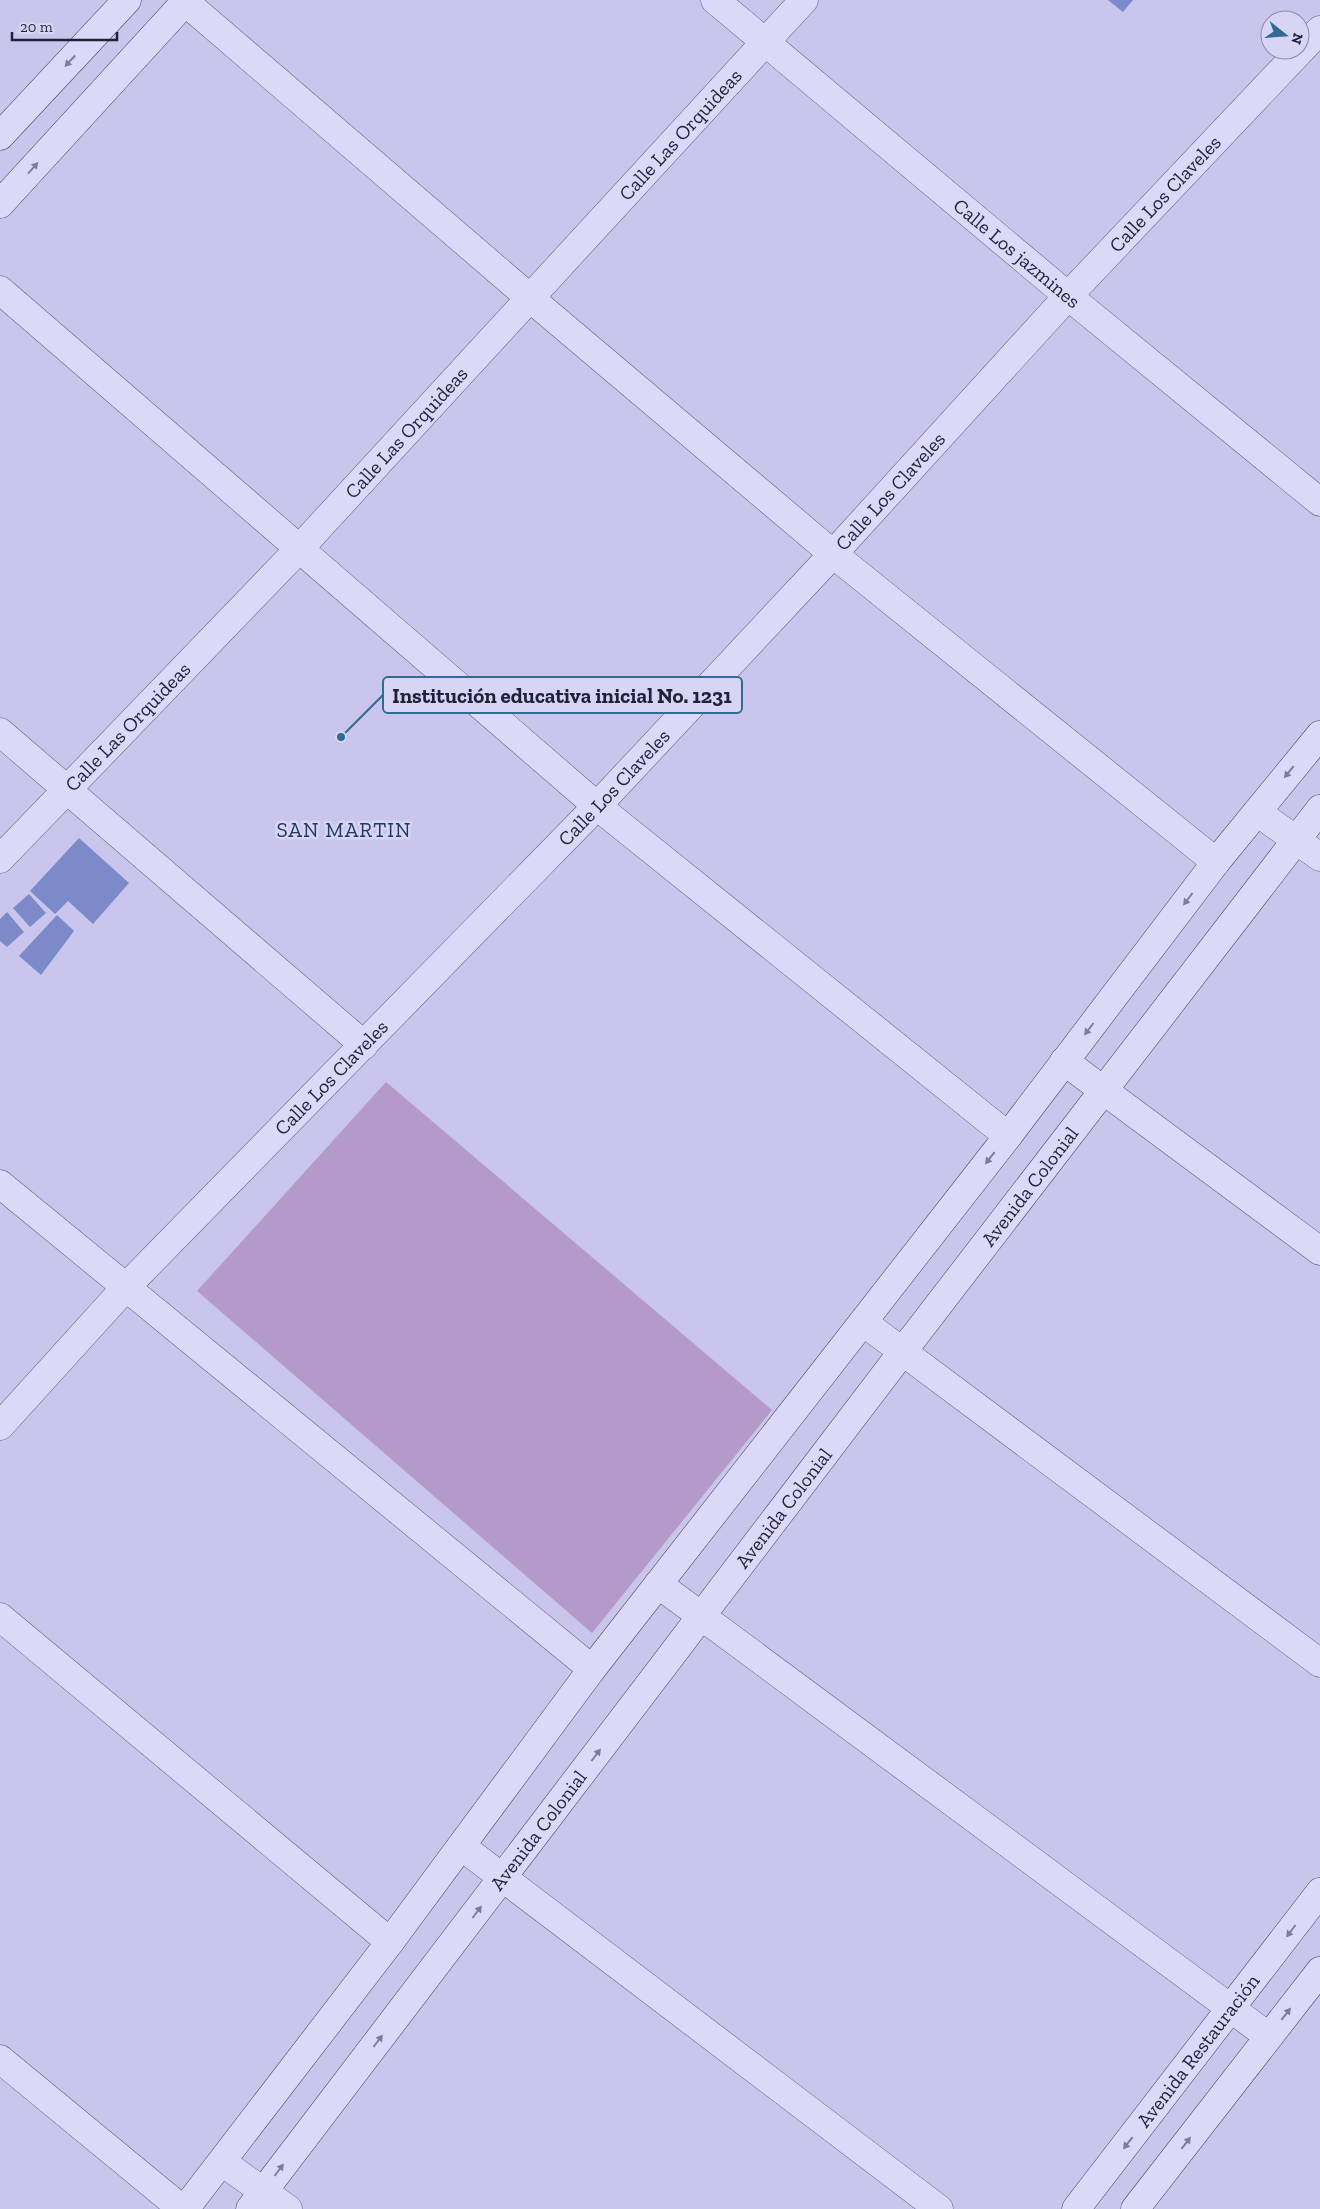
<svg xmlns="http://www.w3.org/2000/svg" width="1320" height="2209" viewBox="0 0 1320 2209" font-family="'Zilla Slab',serif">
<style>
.green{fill:#b39aca}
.building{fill:#7d8ac9}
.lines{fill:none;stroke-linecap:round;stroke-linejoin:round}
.street-casing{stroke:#5c5f87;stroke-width:29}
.secondary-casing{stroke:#3f4368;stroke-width:29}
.street{stroke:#dcd8f7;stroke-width:28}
.secondary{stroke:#dcd8f7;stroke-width:28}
.oneway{fill:#7e7d97}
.labels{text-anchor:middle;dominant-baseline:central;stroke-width:5;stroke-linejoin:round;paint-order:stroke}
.street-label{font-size:20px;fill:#1f2237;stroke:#d8d5f4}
.neighbourhood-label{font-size:21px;letter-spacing:1px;fill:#203a62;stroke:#d8d5f4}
.leader{fill:none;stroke:#2f6b93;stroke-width:2}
.callout-dot{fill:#2f6b93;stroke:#d8d5f4;stroke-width:2}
.callout{fill:#d8d5f4;stroke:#2f6b93;stroke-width:2}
.callout-label{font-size:21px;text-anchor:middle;font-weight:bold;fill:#1f2237}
</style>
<rect width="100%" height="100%" fill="#cac5ec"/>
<path class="green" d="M386 1082 772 1410 592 1633 197 1291Z"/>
<g class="building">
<path d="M1108 0H1133L1123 12Z"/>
<path d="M79 838 129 883 93 924 68 901 55 914 30 891Z"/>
<path d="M29 894 46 913 30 927 13 908Z"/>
<path d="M7 912 24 932 7 947 0 941V919Z"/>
<path d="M57 915 74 931 41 975 19 956Z"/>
</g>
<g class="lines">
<defs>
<g id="street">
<path d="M183 0 530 298 833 554 1216 862"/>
<path id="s1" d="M715 0 1068 296 1320 502"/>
<path d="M0 290 597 806 1008 1136"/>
<path d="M0 732 364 1045"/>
<path d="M1257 812 1320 857"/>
<path id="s2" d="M0 859 300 548 804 0"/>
<path d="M1064 1061 1320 1251"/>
<path d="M0 1184 592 1669"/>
<path d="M863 1322 1320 1663"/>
<path id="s3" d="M0 1426 127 1286 597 806 833 554 1068 296 1320 30"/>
<path d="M658 1584 1268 2036"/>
<path d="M0 1617 390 1942"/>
<path d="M461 1846 939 2209"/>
<path d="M0 2059 182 2209"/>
<path d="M222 2162 288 2209"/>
</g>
<g id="secondary">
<path d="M0 136 127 0"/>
<path d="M0 204 187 0"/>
<path d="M185 2209 390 1942 592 1669 1008 1136 1216 862 1320 735"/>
<path id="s4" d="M250 2209 903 1351 1320 809"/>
<path id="s5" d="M1076 2209 1320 1892"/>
<path d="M1135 2209 1320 1971"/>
</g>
</defs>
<use href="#street" class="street-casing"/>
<use href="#secondary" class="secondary-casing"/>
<use href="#street" class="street"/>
<use href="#secondary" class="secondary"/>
</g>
<defs><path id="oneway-solid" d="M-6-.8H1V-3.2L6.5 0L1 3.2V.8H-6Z" transform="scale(1.25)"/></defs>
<g class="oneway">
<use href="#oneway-solid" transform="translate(70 61) rotate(133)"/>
<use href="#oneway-solid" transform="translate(33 168) rotate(-48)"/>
<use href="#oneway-solid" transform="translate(1289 772) rotate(129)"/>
<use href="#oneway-solid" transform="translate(1188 899) rotate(127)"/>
<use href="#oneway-solid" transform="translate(1089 1029) rotate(127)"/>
<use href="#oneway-solid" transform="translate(990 1158) rotate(128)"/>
<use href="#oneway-solid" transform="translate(596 1755) rotate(-53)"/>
<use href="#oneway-solid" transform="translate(477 1912) rotate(-53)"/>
<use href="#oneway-solid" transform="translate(1291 1931) rotate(127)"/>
<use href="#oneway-solid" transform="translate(1286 2014) rotate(-52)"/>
<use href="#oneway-solid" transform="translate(378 2041) rotate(-53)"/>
<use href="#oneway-solid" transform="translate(1128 2143) rotate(128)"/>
<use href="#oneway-solid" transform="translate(1186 2143) rotate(-52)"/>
<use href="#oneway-solid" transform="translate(279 2170) rotate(-53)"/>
</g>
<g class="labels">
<g class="street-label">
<text stroke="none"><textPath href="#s2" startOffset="994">Calle Las Orquideas</textPath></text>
<text stroke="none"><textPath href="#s3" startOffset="1696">Calle Los Claveles</textPath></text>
<text stroke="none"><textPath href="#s1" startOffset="394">Calle Los jazmines</textPath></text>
<text stroke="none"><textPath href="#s2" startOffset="589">Calle Las Orquideas</textPath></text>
<text stroke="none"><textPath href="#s3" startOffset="1291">Calle Los Claveles</textPath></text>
<text stroke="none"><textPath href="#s2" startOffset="184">Calle Las Orquideas</textPath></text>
<text stroke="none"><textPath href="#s3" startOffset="886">Calle Los Claveles</textPath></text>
<text stroke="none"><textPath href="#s3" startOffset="481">Calle Los Claveles</textPath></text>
<text stroke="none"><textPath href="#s4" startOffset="1286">Avenida Colonial</textPath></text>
<text stroke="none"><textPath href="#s4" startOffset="881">Avenida Colonial</textPath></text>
<text stroke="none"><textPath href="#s4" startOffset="476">Avenida Colonial</textPath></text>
<text stroke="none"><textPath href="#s5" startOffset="200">Avenida Restauración</textPath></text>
</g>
<g class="neighbourhood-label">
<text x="344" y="829">SAN MARTIN</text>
</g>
</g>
<path class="leader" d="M341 737L383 695"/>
<circle class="callout-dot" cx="341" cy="737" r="5"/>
<rect class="callout" x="383" y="677" width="359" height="36" rx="5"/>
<g class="callout-label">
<text x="562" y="703">Institución educativa inicial No. 1231</text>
</g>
<g transform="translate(1285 35) rotate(107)"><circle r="24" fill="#d8d5f4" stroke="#8e8da8"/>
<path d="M0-4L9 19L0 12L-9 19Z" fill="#2f6b93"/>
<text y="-8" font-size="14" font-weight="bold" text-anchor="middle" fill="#1f2237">N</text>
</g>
<path d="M12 32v8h105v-8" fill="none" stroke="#1f2237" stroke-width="2.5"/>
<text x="20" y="32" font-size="15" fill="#1f2237" stroke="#d8d5f4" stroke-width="4" paint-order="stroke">20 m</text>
</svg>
